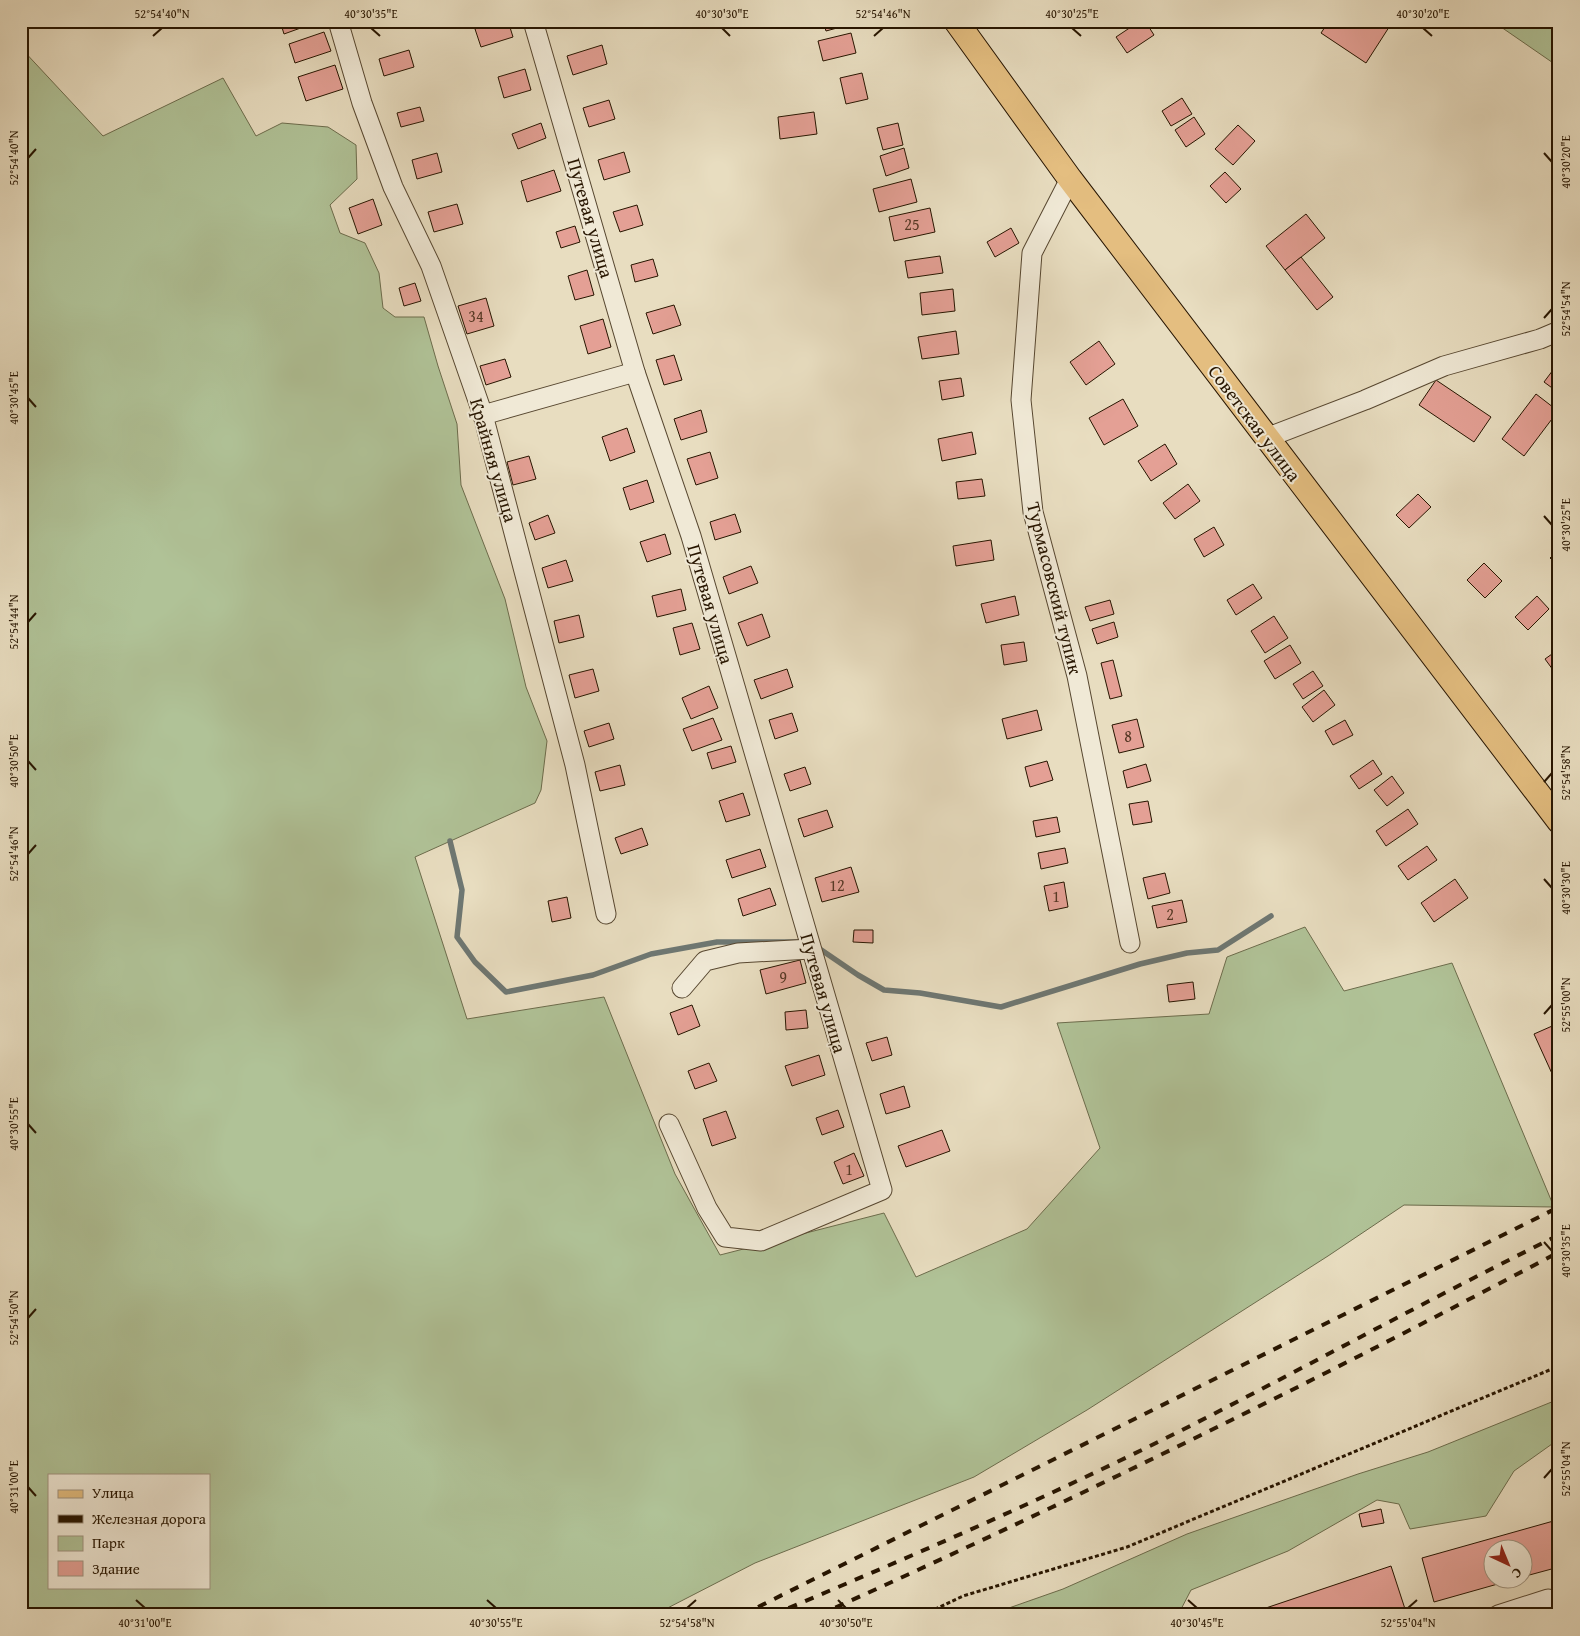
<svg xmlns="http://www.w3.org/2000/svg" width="1580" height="1636" viewBox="0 0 1580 1636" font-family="'Gentium Book Plus',serif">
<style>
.green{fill:#b0c297;stroke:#6c6c4c;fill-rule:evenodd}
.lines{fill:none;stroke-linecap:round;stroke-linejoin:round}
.stream{stroke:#6e7772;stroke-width:5.5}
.building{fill:#e4a095;stroke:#271500}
.minor-casing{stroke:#574730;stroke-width:21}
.major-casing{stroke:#271500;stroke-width:26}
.path{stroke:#271500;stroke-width:3;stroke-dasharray:4 2.5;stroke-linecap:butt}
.minor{stroke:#f0e9d6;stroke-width:19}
.major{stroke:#e4be80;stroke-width:24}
.rail{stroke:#271500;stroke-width:4;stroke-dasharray:9 9;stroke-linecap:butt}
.ticks{fill:none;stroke:#271500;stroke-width:2}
.labels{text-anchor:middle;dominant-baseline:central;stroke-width:4;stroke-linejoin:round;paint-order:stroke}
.number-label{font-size:16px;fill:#563825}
.street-label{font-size:19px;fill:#271500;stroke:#f0e9d6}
.neatline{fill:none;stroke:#271500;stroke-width:2}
.ticks-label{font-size:12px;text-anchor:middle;fill:#271500}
</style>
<rect width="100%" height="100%" fill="#e8ddc0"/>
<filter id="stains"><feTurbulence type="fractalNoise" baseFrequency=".004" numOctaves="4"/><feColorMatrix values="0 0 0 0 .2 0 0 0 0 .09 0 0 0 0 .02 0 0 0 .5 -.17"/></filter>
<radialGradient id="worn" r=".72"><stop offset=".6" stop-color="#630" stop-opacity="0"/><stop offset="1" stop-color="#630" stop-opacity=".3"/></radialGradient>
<g class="green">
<path d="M1501 21H1559V67L1501 27Z"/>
<path d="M21 48 103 136 223 78 256 136 282 123 328 127 356 145 357 179 330 205 340 233 365 243 379 273 383 308 395 317H424L438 366 457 424 461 485 505 599 526 687 547 741 541 790 535 803 415 857 467 1019 604 997 675 1174 720 1255 884 1213 916 1277 1027 1229 1100 1148 1057 1023 1209 1014 1227 957 1305 927 1344 991 1452 963 1554 1207 1404 1205 1328 1256 1087 1410 974 1477 755 1563 654 1615H21ZM49 1475H209V1587H49Z"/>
<path d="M1559 1399V1439L1514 1471 1486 1516 1410 1529 1399 1504 1377 1500 1288 1551 1191 1590 1178 1615H989L1063 1589 1187 1534 1358 1474 1428 1452Z"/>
</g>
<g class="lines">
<g class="stream">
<path d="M450 841 462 890 457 937 475 962 506 992 593 975 651 954 717 942H798"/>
<path d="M814 945 858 975 884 990 920 993 1001 1007 1140 964 1187 953 1218 950 1271 916"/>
</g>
</g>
<g class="building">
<path d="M280 21H320L284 34Z"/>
<path d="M500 21H508L513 37 481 47 475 29Z"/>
<path d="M823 21H847L848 25 826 31Z"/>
<path d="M1140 21H1145L1154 35 1127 53 1116 37Z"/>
<path d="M1329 21H1393L1366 63 1321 33Z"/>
<path d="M324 32 331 51 295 63 289 44Z"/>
<path d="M851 33 856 53 823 61 818 41Z"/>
<path d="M602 45 607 64 573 75 567 56Z"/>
<path d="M409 50 414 67 384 76 379 59Z"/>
<path d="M335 65 343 89 306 101 298 77Z"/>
<path d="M525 69 531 90 504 98 498 77Z"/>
<path d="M862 73 868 99 846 104 840 78Z"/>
<path d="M1182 98 1192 114 1171 126 1162 111Z"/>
<path d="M609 100 615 119 589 127 583 108Z"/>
<path d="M420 107 424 121 401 127 397 113Z"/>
<path d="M814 112 817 134 780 139 778 117Z"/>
<path d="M1194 117 1205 134 1186 147 1175 130Z"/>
<path d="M541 123 546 138 518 149 512 134Z"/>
<path d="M898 123 903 145 883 150 877 128Z"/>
<path d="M1238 125 1255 141 1233 165 1215 149Z"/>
<path d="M904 148 909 168 886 176 880 156Z"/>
<path d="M624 152 630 172 604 180 598 160Z"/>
<path d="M437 153 442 172 417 179 412 160Z"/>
<path d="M554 170 561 191 527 202 521 181Z"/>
<path d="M1225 172 1241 189 1226 203 1210 186Z"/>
<path d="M911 179 917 202 879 212 873 189Z"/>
<path d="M373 199 382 225 358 234 349 208Z"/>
<path d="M457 204 463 224 434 232 428 212Z"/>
<path d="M637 205 643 225 620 232 613 212Z"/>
<path d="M930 208 935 232 894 241 889 217Z"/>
<path d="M1306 214 1325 238 1285 270 1266 246Z"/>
<path d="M575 226 580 242 561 248 556 232Z"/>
<path d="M1011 228 1019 243 995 257 987 242Z"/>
<path d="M940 256 943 273 908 278 905 261Z"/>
<path d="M1301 257 1333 297 1317 310 1285 270Z"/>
<path d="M653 259 658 276 635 282 631 265Z"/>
<path d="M587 270 594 295 575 300 568 276Z"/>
<path d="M415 283 421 301 404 306 399 288Z"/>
<path d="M953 289 955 311 922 315 920 293Z"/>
<path d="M486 298 494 326 467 334 458 306Z"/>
<path d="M674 305 681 325 653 334 646 313Z"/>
<path d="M603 319 611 347 588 354 580 326Z"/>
<path d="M956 331 959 354 922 359 918 337Z"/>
<path d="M1099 341 1115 364 1086 385 1070 362Z"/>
<path d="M674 355 682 380 664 385 656 360Z"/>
<path d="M505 359 511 377 486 385 480 366Z"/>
<path d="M1559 362V393L1544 382Z"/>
<path d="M961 378 964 396 942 400 939 381Z"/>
<path d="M1436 380 1491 417 1474 442 1419 405Z"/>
<path d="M1536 394 1558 411 1524 456 1502 439Z"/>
<path d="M1123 399 1138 426 1104 445 1089 418Z"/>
<path d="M701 410 707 432 681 440 674 419Z"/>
<path d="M627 428 635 452 610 461 602 437Z"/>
<path d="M972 432 976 454 942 461 938 439Z"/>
<path d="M1165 444 1177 464 1151 481 1138 461Z"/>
<path d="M710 452 718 478 696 485 687 459Z"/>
<path d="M529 456 536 479 513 485 507 462Z"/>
<path d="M982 479 985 496 958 499 956 482Z"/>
<path d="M647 480 654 502 630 510 623 488Z"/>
<path d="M1188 484 1200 501 1175 519 1163 503Z"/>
<path d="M1418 494 1431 507 1409 528 1396 515Z"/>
<path d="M735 514 741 532 715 540 710 522Z"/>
<path d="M548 515 555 533 535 540 529 523Z"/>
<path d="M1214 527 1224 545 1204 557 1194 539Z"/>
<path d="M665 534 671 554 647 562 640 542Z"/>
<path d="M991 540 994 560 956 566 953 546Z"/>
<path d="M1559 549V566L1550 558Z"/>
<path d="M566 560 573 581 548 588 542 568Z"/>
<path d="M1484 563 1502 581 1485 598 1467 580Z"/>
<path d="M751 566 758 583 729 594 723 577Z"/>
<path d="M1253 584 1262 598 1236 615 1227 600Z"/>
<path d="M681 589 686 610 657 617 652 596Z"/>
<path d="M1015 596 1019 615 986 623 981 604Z"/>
<path d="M1537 596 1549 609 1528 630 1515 617Z"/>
<path d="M1110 600 1114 614 1090 621 1085 607Z"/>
<path d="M762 614 770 637 747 646 738 623Z"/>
<path d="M579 615 584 637 559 643 554 621Z"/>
<path d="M1274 616 1288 638 1265 653 1251 631Z"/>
<path d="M1114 622 1118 637 1097 644 1092 629Z"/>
<path d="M692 623 700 649 680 655 673 628Z"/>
<path d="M1024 642 1027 661 1004 665 1001 645Z"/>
<path d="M1290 645 1301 663 1275 679 1264 661Z"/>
<path d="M1559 649V672L1556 674 1545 659Z"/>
<path d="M1113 660 1122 696 1110 699 1101 663Z"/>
<path d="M593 669 599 691 575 698 569 675Z"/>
<path d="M787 669 793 687 761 699 754 680Z"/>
<path d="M1313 671 1323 686 1303 699 1293 684Z"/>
<path d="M709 686 718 708 691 719 682 698Z"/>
<path d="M1324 690 1335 705 1313 722 1302 707Z"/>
<path d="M1037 710 1042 730 1007 739 1002 719Z"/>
<path d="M792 713 798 731 775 739 769 720Z"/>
<path d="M713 718 722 740 692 751 683 729Z"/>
<path d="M1137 719 1144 747 1119 753 1112 725Z"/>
<path d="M1345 720 1353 735 1333 745 1325 731Z"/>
<path d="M609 723 614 739 589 747 584 731Z"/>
<path d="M731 746 736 762 712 769 707 753Z"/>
<path d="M1373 760 1382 774 1359 789 1350 776Z"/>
<path d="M1047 761 1053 780 1030 787 1025 767Z"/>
<path d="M1146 764 1151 781 1127 788 1123 771Z"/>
<path d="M620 765 625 785 600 791 595 772Z"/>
<path d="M805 767 811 784 790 791 784 774Z"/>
<path d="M1392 776 1404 793 1387 806 1374 790Z"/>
<path d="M743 793 750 815 726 822 719 801Z"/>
<path d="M1148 801 1152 822 1133 825 1129 804Z"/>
<path d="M1408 809 1418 824 1386 846 1376 831Z"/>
<path d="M827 810 833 827 804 837 798 819Z"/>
<path d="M1057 817 1060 832 1036 837 1033 821Z"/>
<path d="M642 828 648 845 621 854 615 838Z"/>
<path d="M1427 846 1437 860 1408 880 1398 866Z"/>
<path d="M1065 848 1068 863 1041 869 1038 853Z"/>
<path d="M760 849 766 867 732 878 726 860Z"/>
<path d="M851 867 859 892 822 902 815 878Z"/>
<path d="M1165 873 1170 893 1148 899 1143 878Z"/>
<path d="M1455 879 1468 898 1434 922 1421 903Z"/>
<path d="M1064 882 1068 907 1049 911 1044 886Z"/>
<path d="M770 888 776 905 743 916 738 899Z"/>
<path d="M567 897 571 918 552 922 548 901Z"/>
<path d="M1182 900 1187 922 1157 928 1152 906Z"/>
<path d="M854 930H873V943L853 942Z"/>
<path d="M800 960 806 983 766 994 760 970Z"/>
<path d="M1193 982 1195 999 1169 1002 1167 985Z"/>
<path d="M692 1005 700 1026 678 1035 670 1013Z"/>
<path d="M806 1010 808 1028 786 1030 785 1012Z"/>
<path d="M1559 1023V1089L1534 1034Z"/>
<path d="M887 1037 892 1055 872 1061 866 1043Z"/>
<path d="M819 1055 825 1075 792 1086 785 1066Z"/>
<path d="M709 1063 717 1081 695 1089 688 1071Z"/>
<path d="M904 1086 910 1107 886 1114 880 1094Z"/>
<path d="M838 1110 844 1127 822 1135 816 1118Z"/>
<path d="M726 1111 736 1138 712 1146 703 1119Z"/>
<path d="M942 1130 950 1151 906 1167 898 1146Z"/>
<path d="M854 1153 864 1176 843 1184 834 1162Z"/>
<path d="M1381 1509 1384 1523 1362 1527 1359 1514Z"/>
<path d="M1557 1520 1559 1528V1567L1522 1577V1548H1492V1578H1519L1434 1602 1422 1558Z"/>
<path d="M1391 1566 1407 1615H1245Z"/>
</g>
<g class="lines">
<defs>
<g id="minor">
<path d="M338 21 362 103 393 187 431 266 483 415 575 765 606 914"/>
<path d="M533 21 635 372 691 536 882 1190 761 1241 725 1237 707 1208 669 1124"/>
<path d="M1070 179 1032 253 1021 400 1033 512 1077 676 1130 943"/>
<path d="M483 415 635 372"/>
<path d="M1266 438 1365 400 1444 366 1540 339 1559 331"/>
<path d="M682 988 705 961 738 953 811 949"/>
<path d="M1498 1615 1548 1599 1551 1615"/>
</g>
<path id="major" d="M956 21 1070 179 1559 821"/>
</defs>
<use href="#minor" class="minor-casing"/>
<use href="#major" class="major-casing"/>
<path class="path" d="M923 1615 963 1596 1127 1547 1559 1366"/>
<use href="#minor" class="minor"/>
<use href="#major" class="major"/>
<g class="rail">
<path d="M742 1615 1559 1207"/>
<path d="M772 1615C915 1555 1058 1493 1196 1423 1317 1361 1437 1295 1559 1235"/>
<path d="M819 1615C1070 1502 1316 1381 1559 1252"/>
</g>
</g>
<path class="ticks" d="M371 28 380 36M722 28 730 36M1072 28 1081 36M1423 28 1432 36M153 36 162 28M874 36 883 28M1544 153 1552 162M28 158 36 149M1544 318 1552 309M28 398 36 407M1544 516 1552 525M28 622 36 613M28 761 36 770M1544 782 1552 773M28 854 36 845M1544 879 1552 888M1544 1014 1552 1005M28 1124 36 1133M1544 1242 1552 1251M28 1318 36 1309M1544 1478 1552 1469M28 1487 36 1496M136 1600 145 1608M487 1600 496 1608M838 1600 846 1608M1188 1600 1197 1608M687 1608 696 1600M1408 1608 1417 1600"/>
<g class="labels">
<g class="number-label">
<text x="912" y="224">25</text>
<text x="476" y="316">34</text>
<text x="1128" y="736">8</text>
<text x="837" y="885">12</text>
<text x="1056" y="896">1</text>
<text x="1170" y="914">2</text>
<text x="783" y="977">9</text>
<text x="849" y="1169">1</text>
</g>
<g class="street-label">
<text transform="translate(591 218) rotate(74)">Путевая улица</text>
<text transform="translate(1255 423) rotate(53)">Советская улица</text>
<text transform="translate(494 460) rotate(74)">Крайняя улица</text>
<text transform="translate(1055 588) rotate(76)">Турмасовский тупик</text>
<text transform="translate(711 604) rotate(74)">Путевая улица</text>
<text transform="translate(824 993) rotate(74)">Путевая улица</text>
</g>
</g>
<rect width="1580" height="1636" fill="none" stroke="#e8ddc0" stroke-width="55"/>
<rect x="48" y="1474" width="162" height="115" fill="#f0e9d6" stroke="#a09480"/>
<rect x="58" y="1490" width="25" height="8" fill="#e4be80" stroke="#a09480"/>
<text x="92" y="1498" font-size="15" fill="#271500">Улица</text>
<rect x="58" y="1515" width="25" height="8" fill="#271500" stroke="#a09480"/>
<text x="92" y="1524" font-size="15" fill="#271500">Железная дорога</text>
<rect x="58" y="1536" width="25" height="15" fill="#b0c297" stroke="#a09480"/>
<text x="92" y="1548" font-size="15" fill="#271500">Парк</text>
<rect x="58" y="1561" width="25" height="15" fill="#e4a095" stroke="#a09480"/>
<text x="92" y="1574" font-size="15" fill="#271500">Здание</text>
<g transform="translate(1508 1564) rotate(136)"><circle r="24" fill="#f0e9d6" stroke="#a09480"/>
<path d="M0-4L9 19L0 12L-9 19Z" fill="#8f2418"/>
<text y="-8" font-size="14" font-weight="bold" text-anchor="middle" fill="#271500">С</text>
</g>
<rect x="28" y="28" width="1524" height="1580" class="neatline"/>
<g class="ticks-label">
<text x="162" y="18">52°54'40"N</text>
<text x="371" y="18">40°30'35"E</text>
<text x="722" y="18">40°30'30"E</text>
<text x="883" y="18">52°54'46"N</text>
<text x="1072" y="18">40°30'25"E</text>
<text x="1423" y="18">40°30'20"E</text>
<text transform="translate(14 158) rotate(-90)" y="4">52°54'40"N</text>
<text transform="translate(1566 162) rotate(-90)" y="4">40°30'20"E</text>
<text transform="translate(1566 309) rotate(-90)" y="4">52°54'54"N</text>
<text transform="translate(14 398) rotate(-90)" y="4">40°30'45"E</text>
<text transform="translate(1566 525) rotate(-90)" y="4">40°30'25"E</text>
<text transform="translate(14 622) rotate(-90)" y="4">52°54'44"N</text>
<text transform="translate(14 761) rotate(-90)" y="4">40°30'50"E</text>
<text transform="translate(1566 773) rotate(-90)" y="4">52°54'58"N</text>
<text transform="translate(14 854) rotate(-90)" y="4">52°54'46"N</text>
<text transform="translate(1566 888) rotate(-90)" y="4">40°30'30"E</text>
<text transform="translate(1566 1005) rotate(-90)" y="4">52°55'00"N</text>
<text transform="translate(14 1124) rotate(-90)" y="4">40°30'55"E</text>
<text transform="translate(1566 1251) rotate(-90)" y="4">40°30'35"E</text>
<text transform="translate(14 1318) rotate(-90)" y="4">52°54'50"N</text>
<text transform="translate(1566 1469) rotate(-90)" y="4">52°55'04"N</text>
<text transform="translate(14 1487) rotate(-90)" y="4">40°31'00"E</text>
<text x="145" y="1627">40°31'00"E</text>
<text x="496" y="1627">40°30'55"E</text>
<text x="687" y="1627">52°54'58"N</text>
<text x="846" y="1627">40°30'50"E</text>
<text x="1197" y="1627">40°30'45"E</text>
<text x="1408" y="1627">52°55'04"N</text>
</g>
<rect width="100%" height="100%" filter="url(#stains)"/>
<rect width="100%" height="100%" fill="url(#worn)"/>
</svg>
